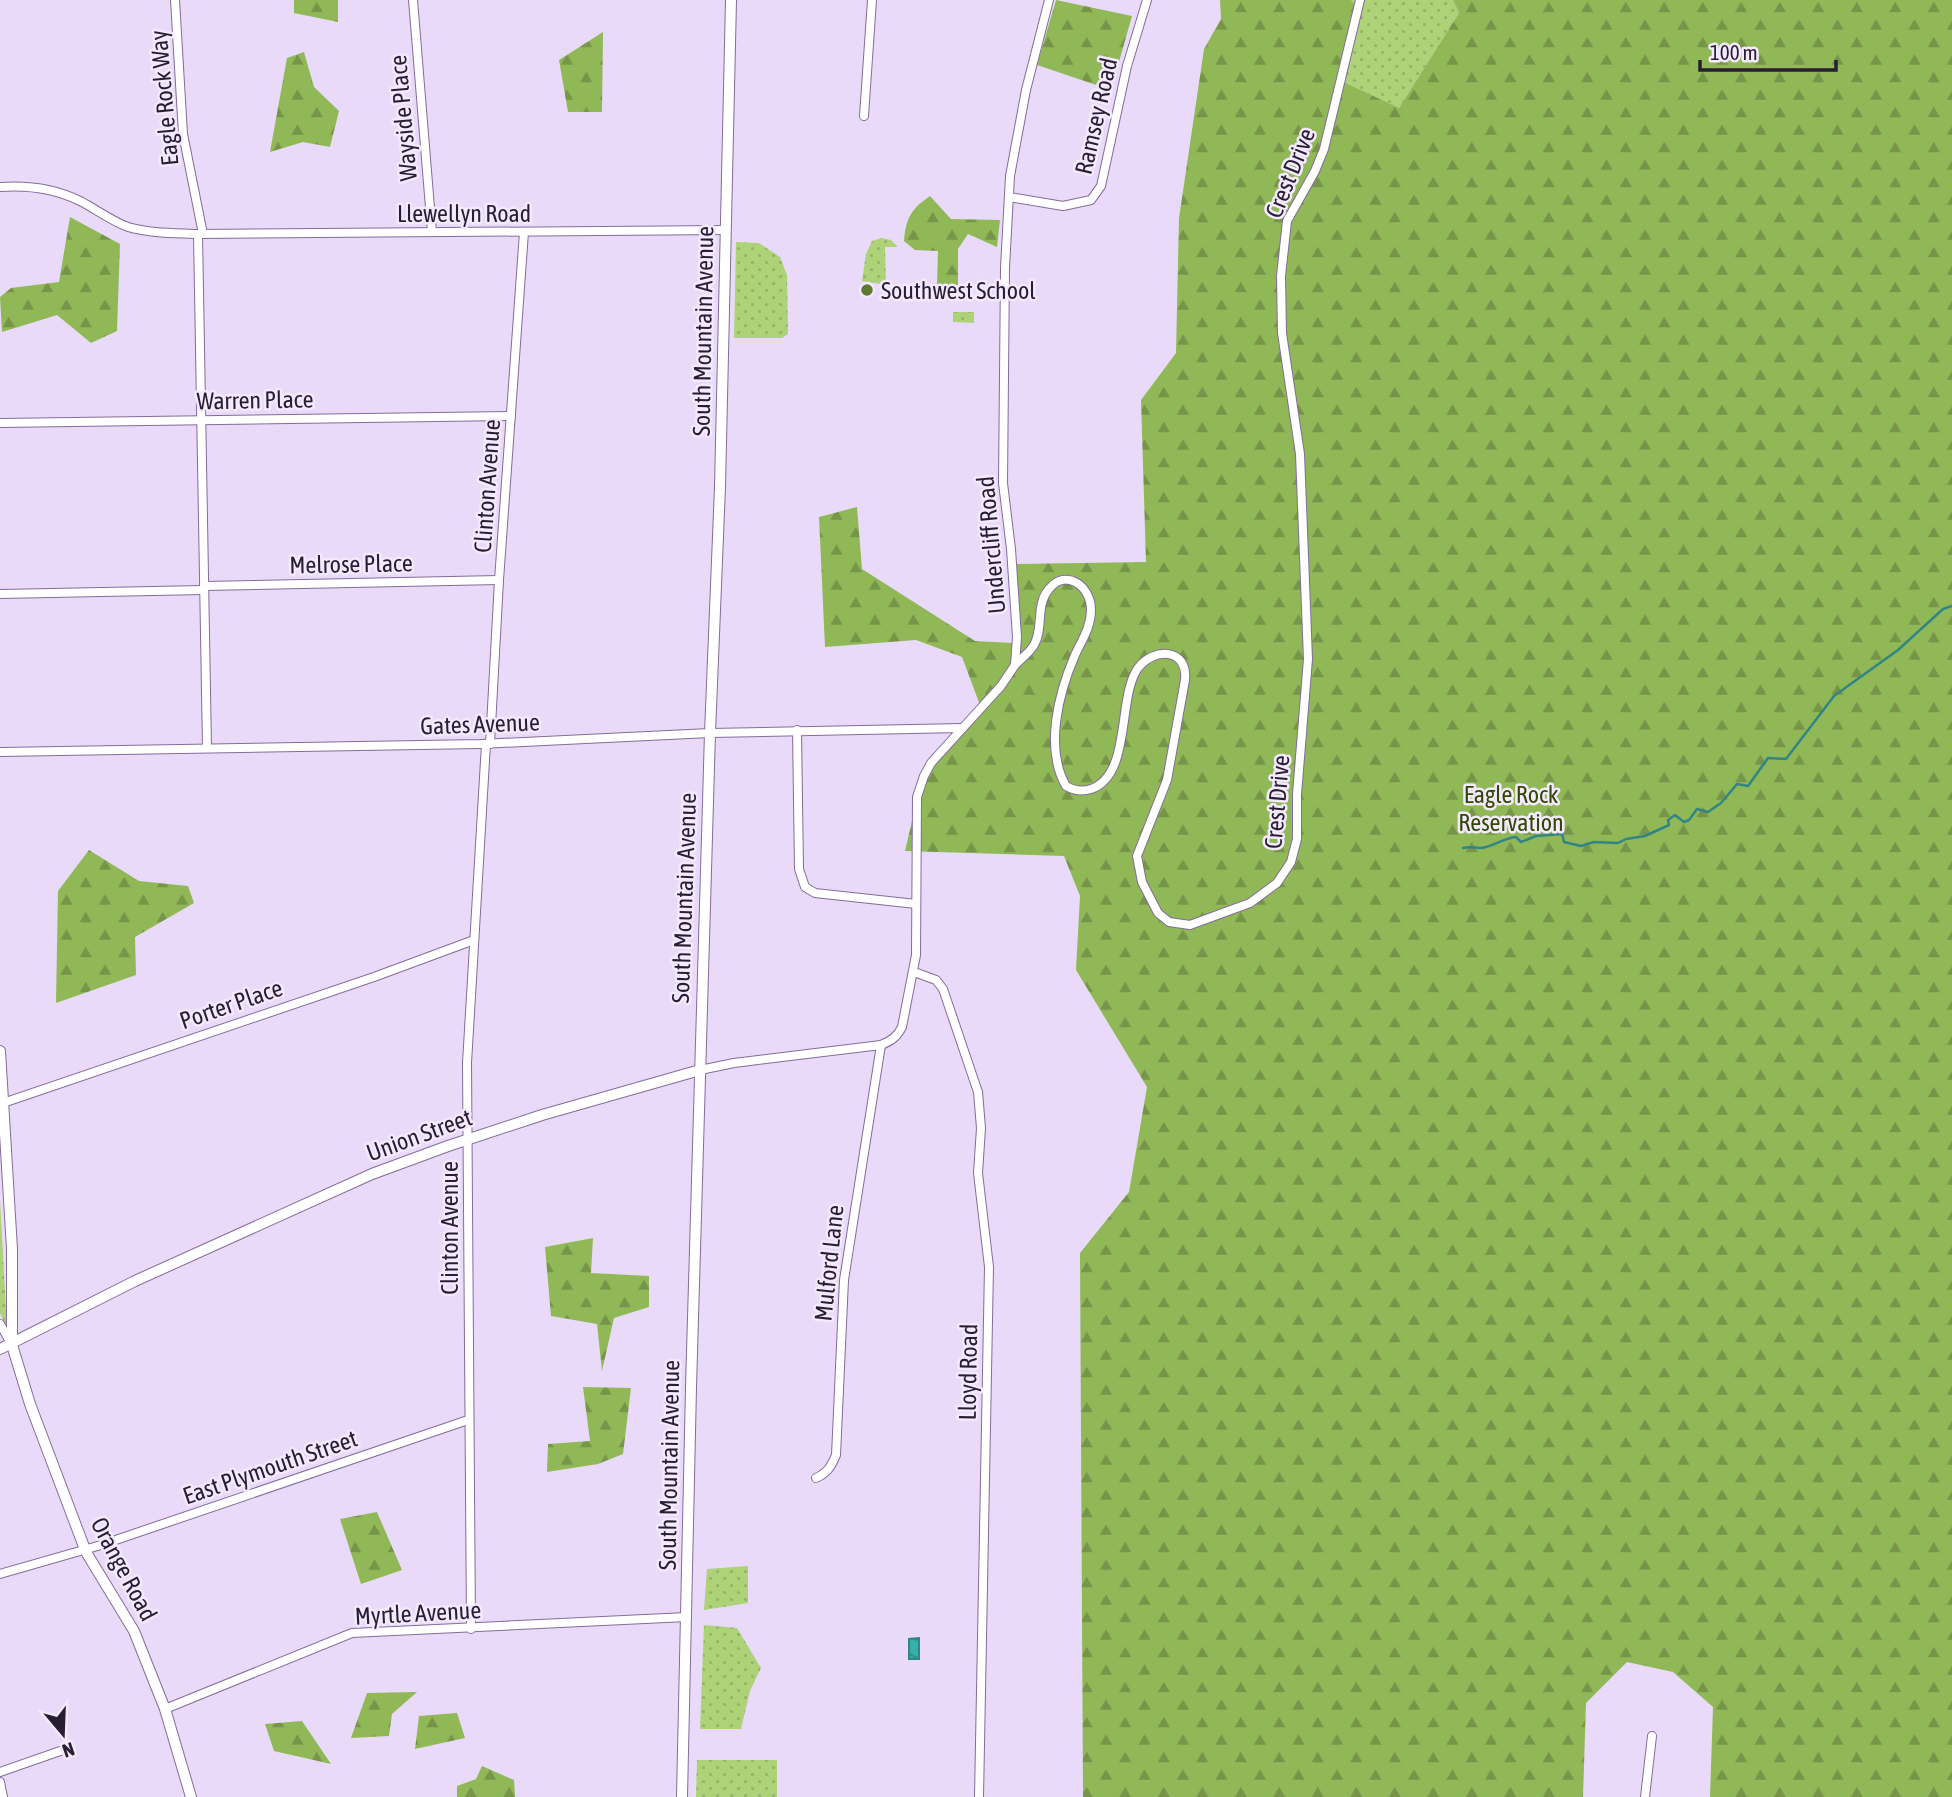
<svg xmlns="http://www.w3.org/2000/svg" width="1952" height="1797" viewBox="0 0 1952 1797" font-family="'Asap Condensed',sans-serif">
<style>
.grass{fill:url(#grass-dots)}
.forest{fill:url(#forest-firs)}
.water{fill:url(#water-waves);stroke:#328585;stroke-width:2}
.lines{fill:none;stroke-linecap:round;stroke-linejoin:round}
.stream{stroke:#328585;stroke-width:2.5}
.minor-casing{stroke:#846c9b;stroke-width:10}
.tertiary-casing{stroke:#846c9b;stroke-width:12}
.minor{stroke:#fff;stroke-width:8}
.tertiary{stroke:#fff;stroke-width:10}
.poi-dot{fill:#5e7a2f;stroke:#f4e9fe;stroke-width:2.5}
.labels{text-anchor:middle;dominant-baseline:central;stroke-width:5;stroke-linejoin:round;paint-order:stroke}
.street-label{font-size:24px;fill:#281e32;stroke:#f4e9fe}
.poi-label{font-size:24px;fill:#281e32;stroke:#f4e9fe;text-anchor:start}
.park-label{font-size:24px;fill:#314800;stroke:#f4e9fe}
</style>
<defs>
<pattern id="grass-dots" width="8" height="8" patternUnits="userSpaceOnUse" patternTransform="scale(1.75)"><rect width="8" height="8" fill="#add278"/><path d="M2 2h.1M6 6h.1" fill="none" stroke="#95b468" stroke-width="1.8" stroke-linecap="round"/></pattern>
<pattern id="forest-firs" width="22" height="20" patternUnits="userSpaceOnUse" patternTransform="scale(1.75)"><rect width="22" height="20" fill="#91b857"/><path d="M5 1l3.5 6h-7zM16 11l3.5 6h-7z" fill="#769549"/></pattern>
<pattern id="water-waves" width="16" height="10" patternUnits="userSpaceOnUse" patternTransform="scale(1.75)"><rect width="16" height="10" fill="#36b1a8"/><path d="M0 5q4-4 8 0t8 0" fill="none" stroke="#2e8f89"/></pattern>
</defs>
<rect width="100%" height="100%" fill="#e9daf9"/>
<g class="grass">
<path d="M1351 0H1453L1459 13 1399 108 1341 82 1355 5Z"/>
<path d="M881 238 891 240 898 247H885L886 285 862 281 866 254 872 241Z"/>
<path d="M736 242 759 243 780 257 787 275 788 334 782 338H734Z"/>
<path d="M953 312H974V323L953 322Z"/>
<path d="M0 1200 7 1329 0 1313Z"/>
<path d="M748 1566V1603L704 1610 707 1569Z"/>
<path d="M704 1625 737 1628 761 1668 750 1691 741 1729H700Z"/>
<path d="M697 1760H777V1797H696Z"/>
</g>
<g class="forest">
<path d="M294 0H338V22L294 13Z"/>
<path d="M1056 0 1132 16 1111 90 1037 65Z"/>
<path d="M1220 0H1351L1355 5 1341 81 1399 108 1459 13 1453 0H1952V1797H1710L1713 1707 1673 1672 1627 1662 1586 1703 1583 1797H1083L1080 1253 1129 1192 1147 1087 1076 970 1080 896 1064 856 905 851 923 774 983 713 962 657 916 640 825 647 819 517 857 507 862 569 975 641 1013 643 1009 564 1146 562 1141 400 1176 353 1179 218 1204 49 1221 19Z"/>
<path d="M603 32 602 112H568L559 60Z"/>
<path d="M304 52 314 87 339 111 330 147 303 142 270 152 287 58Z"/>
<path d="M930 196 951 219 1000 220 997 247 968 234 958 249V285H937L938 251 915 250 904 241C906 218 911 209 930 196Z"/>
<path d="M70 217 120 244 117 331 91 343 57 315 2 332 0 297 11 288 59 282Z"/>
<path d="M89 850 139 881 188 886 194 903 135 937 136 975 56 1003 58 891Z"/>
<path d="M593 1238 591 1273 649 1276V1307L614 1318 602 1371 597 1324 551 1316 545 1247Z"/>
<path d="M583 1387 631 1388 623 1454 598 1464 547 1472 548 1444 590 1441Z"/>
<path d="M377 1512 402 1570 361 1584 340 1519Z"/>
<path d="M417 1692 392 1714 389 1736 351 1738 367 1693Z"/>
<path d="M457 1713 465 1738 415 1749 419 1716Z"/>
<path d="M302 1721 331 1764 274 1751 265 1724Z"/>
<path d="M482 1766 514 1780 515 1797H457V1786L476 1779Z"/>
</g>
<path class="water" d="M919 1638V1659H909V1639Z"/>
<g class="lines">
<path class="stream" d="M1463 848C1470 846 1474 848 1481 848 1493 847 1503 838 1516 837L1521 842 1536 836 1562 834 1564 842 1581 846 1594 842 1618 843 1626 839 1645 836 1669 825 1668 820 1675 815 1684 822 1689 820 1697 809 1708 812 1721 803 1737 784 1748 786 1768 758 1786 759 1834 696 1898 650 1943 609 1952 606"/>
<defs>
<g id="minor">
<path d="M175 0 183 134 203 234"/>
<path d="M413 0 432 232"/>
<path d="M864 116 872 0"/>
<path d="M0 187C28 185 54 188 80 201 96 209 111 221 128 227 149 233 172 233 194 234L726 230"/>
<path d="M1009 197 1063 206 1091 200 1101 186 1127 66 1147 0"/>
<path d="M198 234 207 748"/>
<path d="M0 423 511 416"/>
<path d="M204 586 499 580"/>
<path d="M0 594 204 590"/>
<path d="M1015 665C1021 659 1030 652 1034 645 1044 628 1035 605 1049 589 1066 568 1091 586 1091 610 1091 627 1082 640 1075 655 1059 692 1044 748 1066 786 1073 790 1082 792 1091 789 1132 775 1117 697 1138 668 1154 647 1188 648 1185 680L1167 780 1137 856 1142 882 1158 913 1169 922 1190 925 1250 903 1277 883 1291 862 1297 839V794L1308 659 1300 454 1282 333 1281 276 1287 221 1315 171 1324 149 1360 0"/>
<path d="M797 730 799 869 805 887 815 893 916 904"/>
<path d="M490 744 499 580 524 232"/>
<path d="M0 752 481 744 710 733 962 728"/>
<path d="M914 972 936 980 943 989 978 1092 981 1128 978 1173 989 1267 979 1797"/>
<path d="M700 1070 734 1063 881 1045C891 1041 897 1037 902 1027L916 955 917 797 924 776 931 763 1001 686 1015 665 1017 637 1011 549 1003 483 1005 268 1010 176 1026 90 1049 0"/>
<path d="M0 1104 374 977 474 940"/>
<path d="M0 1324 12 1345"/>
<path d="M816 1478C827 1473 831 1467 836 1455L844 1280 881 1045"/>
<path d="M0 1574 101 1545 468 1420"/>
<path d="M471 1629 467 1063 486 744"/>
<path d="M165 1709 352 1633 687 1617"/>
<path d="M0 1772 66 1749"/>
<path d="M0 1782 3 1797"/>
<path d="M1645 1797 1652 1736"/>
</g>
<g id="tertiary">
<path d="M0 1051 12 1249V1345L30 1404 86 1552 134 1631 165 1709 191 1797"/>
<path d="M0 1349 135 1281 372 1174 448 1146 542 1115 700 1070"/>
<path d="M682 1797 691 1387 710 733 720 487 731 0"/>
</g>
</defs>
<use href="#minor" class="minor-casing"/>
<use href="#tertiary" class="tertiary-casing"/>
<use href="#minor" class="minor"/>
<use href="#tertiary" class="tertiary"/>
</g>
<circle class="poi-dot" cx="867" cy="290" r="7"/>
<g class="labels">
<g class="street-label">
<text transform="translate(164 98) rotate(-95)">Eagle Rock Way</text>
<text transform="translate(1096 116) rotate(-77)">Ramsey Road</text>
<text transform="translate(403 118) rotate(-95)">Wayside Place</text>
<text transform="translate(1290 173) rotate(-68)">Crest Drive</text>
<text x="464" y="213">Llewellyn Road</text>
<text transform="translate(703 331) rotate(-89)">South Mountain Avenue</text>
<text transform="translate(255 400) rotate(-1)">Warren Place</text>
<text transform="translate(487 486) rotate(-86)">Clinton Avenue</text>
<text transform="translate(991 545) rotate(-95)">Undercliff Road</text>
<text transform="translate(351 564) rotate(-1)">Melrose Place</text>
<text transform="translate(480 724) rotate(-2)">Gates Avenue</text>
<text transform="translate(1277 802) rotate(-85)">Crest Drive</text>
<text transform="translate(684 898) rotate(-88)">South Mountain Avenue</text>
<text transform="translate(231 1004) rotate(-19)">Porter Place</text>
<text transform="translate(419 1135) rotate(-20)">Union Street</text>
<text transform="translate(449 1228) rotate(-90)">Clinton Avenue</text>
<text transform="translate(829 1263) rotate(-84)">Mulford Lane</text>
<text transform="translate(968 1372) rotate(-89)">Lloyd Road</text>
<text transform="translate(669 1465) rotate(-89)">South Mountain Avenue</text>
<text transform="translate(270 1467) rotate(-19)">East Plymouth Street</text>
<text transform="translate(124 1569) rotate(62)">Orange Road</text>
<text transform="translate(418 1613) rotate(-3)">Myrtle Avenue</text>
</g>
<g class="poi-label">
<text x="881" y="290">Southwest School</text>
</g>
<g class="park-label">
<text x="1511" y="794">Eagle Rock<tspan x="1511" dy="28">Reservation</tspan></text>
</g>
</g>
<g transform="translate(63 1734) rotate(161)" stroke="#f4e9fe" stroke-width="5" paint-order="stroke">
<path d="M0-5L12 26L0 18L-12 26Z" fill="#281e32"/>
<text y="-10" font-size="19" font-weight="bold" text-anchor="middle" fill="#281e32">N</text>
</g>
<path d="M1700 60v10h136v-10" fill="none" stroke="#281e32" stroke-width="3.5"/>
<text x="1710" y="60" font-size="21" fill="#281e32" stroke="#f4e9fe" stroke-width="5" paint-order="stroke">100 m</text>
</svg>
